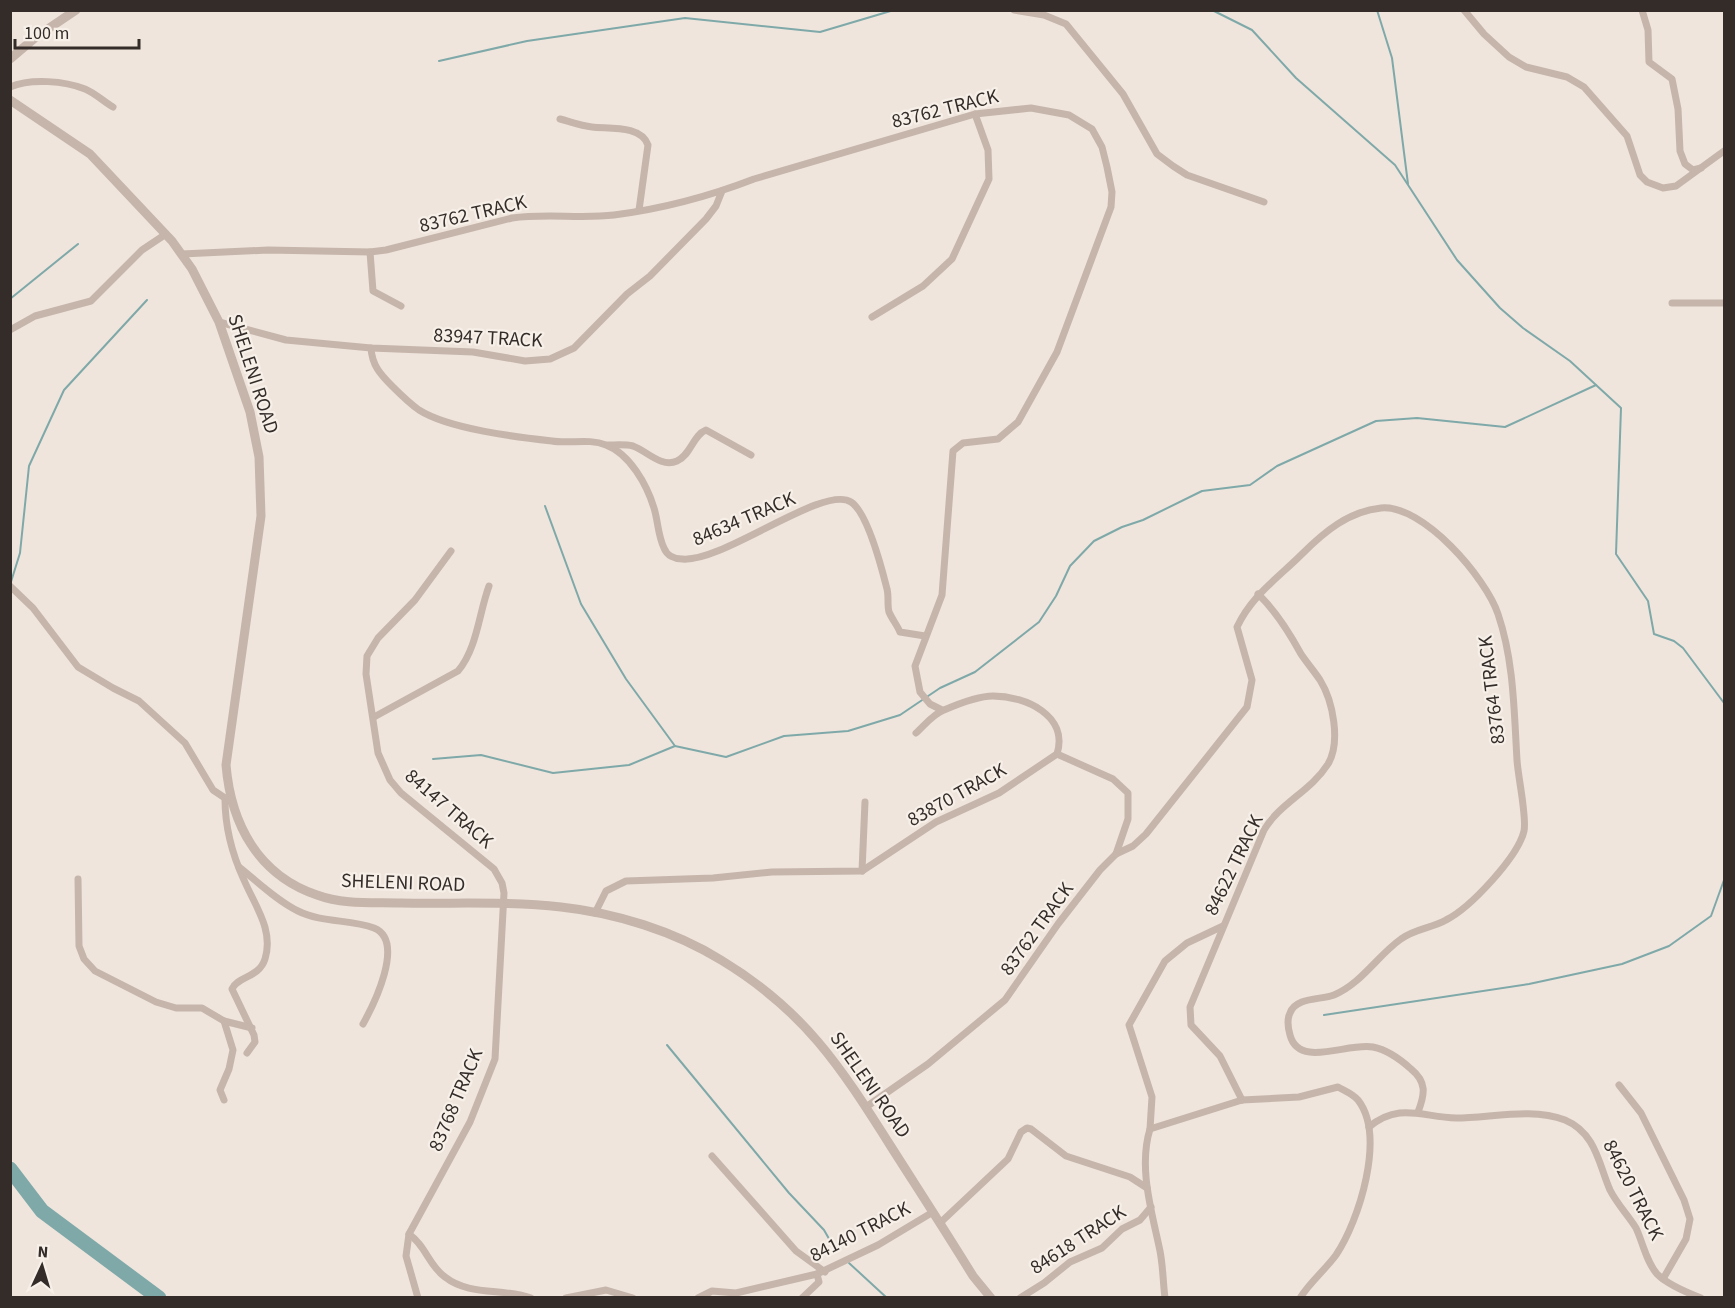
<svg xmlns="http://www.w3.org/2000/svg" width="1735" height="1308" viewBox="0 0 1735 1308" font-family="'Source Sans 3',sans-serif">
<style>
.lines{fill:none;stroke-linecap:round;stroke-linejoin:round}
.stream{stroke:#7fa9a9;stroke-width:2}
.river{stroke:#7fa9a9;stroke-width:15}
.minor{stroke:#c6b5aa;stroke-width:7}
.tertiary{stroke:#c6b5aa;stroke-width:9}
.labels{text-anchor:middle;dominant-baseline:central;stroke-width:4.5;stroke-linejoin:round;paint-order:stroke}
.street-label{font-size:20px;fill:#342c29;stroke:#f7f0e9}
</style>
<rect width="100%" height="100%" fill="#efe5dd"/>
<g class="lines">
<g class="stream">
<path d="M1212 10 1252 30 1296 78 1395 165 1457 260 1500 308 1523 328 1570 361 1621 408 1616 554 1648 601 1654 634 1674 641 1683 648 1724 703"/>
<path d="M1377 10 1392 58 1408 184"/>
<path d="M439 61 527 41 685 18 820 32 894 10"/>
<path d="M10 299 78 244"/>
<path d="M545 506 581 604 626 679 675 746 726 757 784 736 848 731 900 715 940 688 975 672 1039 622 1056 596 1070 566 1094 541 1122 527 1143 520 1202 491 1250 485 1277 466 1376 421 1417 418 1505 427 1596 385"/>
<path d="M10 585 20 553 29 466 64 390 147 300"/>
<path d="M433 759 481 755 553 773 629 765 675 746"/>
<path d="M1324 1015 1529 984 1622 964 1669 946 1711 916 1724 880"/>
<path d="M667 1045 789 1193 824 1230 836 1251"/>
<path d="M849 1263 887 1298"/>
</g>
<path class="river" d="M10 1169 42 1211 159 1298"/>
<g class="minor">
<path d="M1014 10 1044 15 1066 24 1123 94 1157 154 1173 166 1187 175 1264 202"/>
<path d="M1464 10 1484 34 1509 57 1526 67 1567 77 1584 87 1627 136 1640 175 1647 182 1663 188 1676 186 1724 151"/>
<path d="M1642 10 1648 30 1649 62 1672 79 1678 109 1680 151 1685 164 1693 170 1701 168"/>
<path d="M10 87C31 78 65 81 85 89 95 93 104 102 113 107"/>
<path d="M560 119C571 122 581 126 592 127 609 129 641 125 648 145L639 210"/>
<path d="M370 252 373 291 401 306"/>
<path d="M182 254 268 250 370 252 386 250 512 218C546 213 580 219 614 215 661 209 710 196 754 179L975 114 1031 108 1069 115 1092 129 1102 147 1107 167 1112 192 1111 207 1057 352 1018 422 998 439 963 443 953 451 942 595 915 666 920 692 930 704 942 710"/>
<path d="M1672 303H1724"/>
<path d="M872 317 923 286 952 259 989 179 988 150 975 114"/>
<path d="M219 322 286 340 371 348 473 352 525 361 550 359 574 348 627 294 650 276 706 219 716 206 722 191"/>
<path d="M10 330 35 316 91 301 142 250 166 234"/>
<path d="M371 348C372 365 380 374 392 386 400 394 409 403 419 410 449 429 516 437 552 441 569 444 589 438 606 445 630 454 647 485 654 508 658 521 658 536 664 548 667 556 675 559 682 559 723 563 823 484 851 502 868 513 882 569 887 589 889 596 887 605 889 612 892 619 897 625 900 632L925 636"/>
<path d="M608 445C616 445 625 444 633 446 647 451 661 468 677 461 691 455 693 435 706 430L751 455"/>
<path d="M10 586 33 608 78 667 113 688 139 701 185 743 213 790 231 802"/>
<path d="M374 717 458 671C477 649 479 613 489 586"/>
<path d="M225 799C225 827 232 854 244 880 255 906 274 930 265 959 259 978 238 976 232 989L254 1035 255 1042 247 1053"/>
<path d="M1116 854 1133 846 1146 834 1247 707 1252 680 1237 627C1252 595 1278 578 1302 554 1324 532 1349 511 1381 508 1423 504 1486 578 1498 614 1514 661 1514 711 1517 760 1518 777 1527 817 1524 831 1518 857 1470 908 1446 920 1432 928 1414 929 1401 939 1378 955 1361 984 1334 995 1321 1000 1296 997 1290 1013 1287 1019 1288 1028 1290 1035 1299 1069 1348 1042 1373 1047 1388 1050 1400 1059 1411 1069 1427 1082 1425 1094 1418 1112"/>
<path d="M239 867C258 882 276 900 298 911 322 923 350 919 374 928 406 941 373 1006 363 1024"/>
<path d="M862 871 865 802"/>
<path d="M78 879 79 946 84 959 95 971 156 1002 176 1008H202L224 1021 233 1050 229 1069 220 1090 224 1100"/>
<path d="M595 913 606 891 626 881 713 878 772 872 862 871 936 822 999 793 1057 754C1069 716 1026 696 993 696 978 696 958 704 944 710 933 714 925 725 916 733"/>
<path d="M224 1021 252 1028"/>
<path d="M1619 1085 1641 1113 1684 1200 1690 1219 1686 1239 1663 1279"/>
<path d="M1242 1100 1220 1056 1191 1025 1190 1007 1264 830C1280 803 1311 791 1328 764 1341 742 1333 701 1320 680 1314 671 1307 663 1301 654 1289 632 1276 611 1258 594"/>
<path d="M866 1107 928 1064 1005 1000 1058 924 1100 870 1116 854 1128 819V793L1113 779 1057 754"/>
<path d="M1369 1127C1399 1102 1422 1117 1456 1118 1490 1118 1532 1107 1565 1120 1596 1133 1599 1165 1610 1190 1617 1204 1628 1215 1636 1228 1643 1243 1646 1261 1657 1274 1667 1284 1688 1293 1701 1298"/>
<path d="M1150 1129 1152 1097 1129 1025 1165 961 1187 943 1223 926"/>
<path d="M712 1156 796 1251 825 1272"/>
<path d="M940 1223 1008 1159 1021 1132 1027 1128 1031 1129 1066 1156 1130 1177 1147 1188"/>
<path d="M409 1234C426 1246 429 1266 445 1277 469 1296 503 1288 531 1298"/>
<path d="M418 1298 406 1256 409 1234 470 1122 495 1059 504 893 502 883 494 869 401 793 390 780 378 753 366 674 367 656 378 638 415 600 451 551"/>
<path d="M566 1298 606 1290 633 1298"/>
<path d="M698 1298 712 1291 736 1293 817 1274 878 1245 933 1212"/>
<path d="M802 1298 819 1282 817 1274"/>
<path d="M1020 1298 1044 1283 1070 1262 1102 1248 1122 1229 1140 1220 1151 1207"/>
<path d="M1165 1298C1163 1282 1163 1266 1160 1251 1152 1212 1138 1168 1150 1129L1242 1100 1299 1097 1338 1087C1345 1091 1353 1094 1358 1100 1386 1136 1359 1221 1336 1255 1325 1270 1310 1282 1300 1298"/>
</g>
<g class="tertiary">
<path d="M10 59 36 37 76 10"/>
<path d="M10 100 90 154 172 241 192 269 219 322 250 412 259 457 261 516 226 765C231 824 258 875 317 895 344 905 374 902 401 903 454 904 508 901 561 907 616 913 674 931 721 960 804 1010 840 1066 890 1145 918 1189 946 1232 973 1276L991 1298"/>
</g>
</g>
<g class="labels">
<g class="street-label">
<text transform="translate(945 109) rotate(-14)">83762 TRACK</text>
<text transform="translate(473 214) rotate(-13)">83762 TRACK</text>
<text transform="translate(488 338) rotate(3)">83947 TRACK</text>
<text transform="translate(253 374) rotate(72)">SHELENI ROAD</text>
<text transform="translate(744 519) rotate(-23)">84634 TRACK</text>
<text transform="translate(1492 690) rotate(-97)">83764 TRACK</text>
<text transform="translate(957 795) rotate(-29)">83870 TRACK</text>
<text transform="translate(449 809) rotate(41)">84147 TRACK</text>
<text transform="translate(1234 865) rotate(-64)">84622 TRACK</text>
<text transform="translate(403 883) rotate(2)">SHELENI ROAD</text>
<text transform="translate(1037 929) rotate(-54)">83762 TRACK</text>
<text transform="translate(870 1085) rotate(55)">SHELENI ROAD</text>
<text transform="translate(456 1100) rotate(-67)">83768 TRACK</text>
<text transform="translate(1633 1190) rotate(63)">84620 TRACK</text>
<text transform="translate(860 1232) rotate(-27)">84140 TRACK</text>
<text transform="translate(1078 1240) rotate(-33)">84618 TRACK</text>
</g>
</g>
<rect width="1735" height="1308" fill="none" stroke="#342c29" stroke-width="24"/>
<g transform="translate(42 1266) rotate(4)" stroke="#f7f0e9" stroke-width="4.5" paint-order="stroke">
<path d="M0-4.5L10 22L0 15L-10 22Z" fill="#342c29"/>
<text y="-9" font-size="16" font-weight="bold" text-anchor="middle" fill="#342c29">N</text>
</g>
<path d="M15 39v9h124v-9" fill="none" stroke="#342c29" stroke-width="3"/>
<text x="24" y="39" font-size="18" fill="#342c29" stroke="#f7f0e9" stroke-width="4.5" paint-order="stroke">100 m</text>
</svg>
